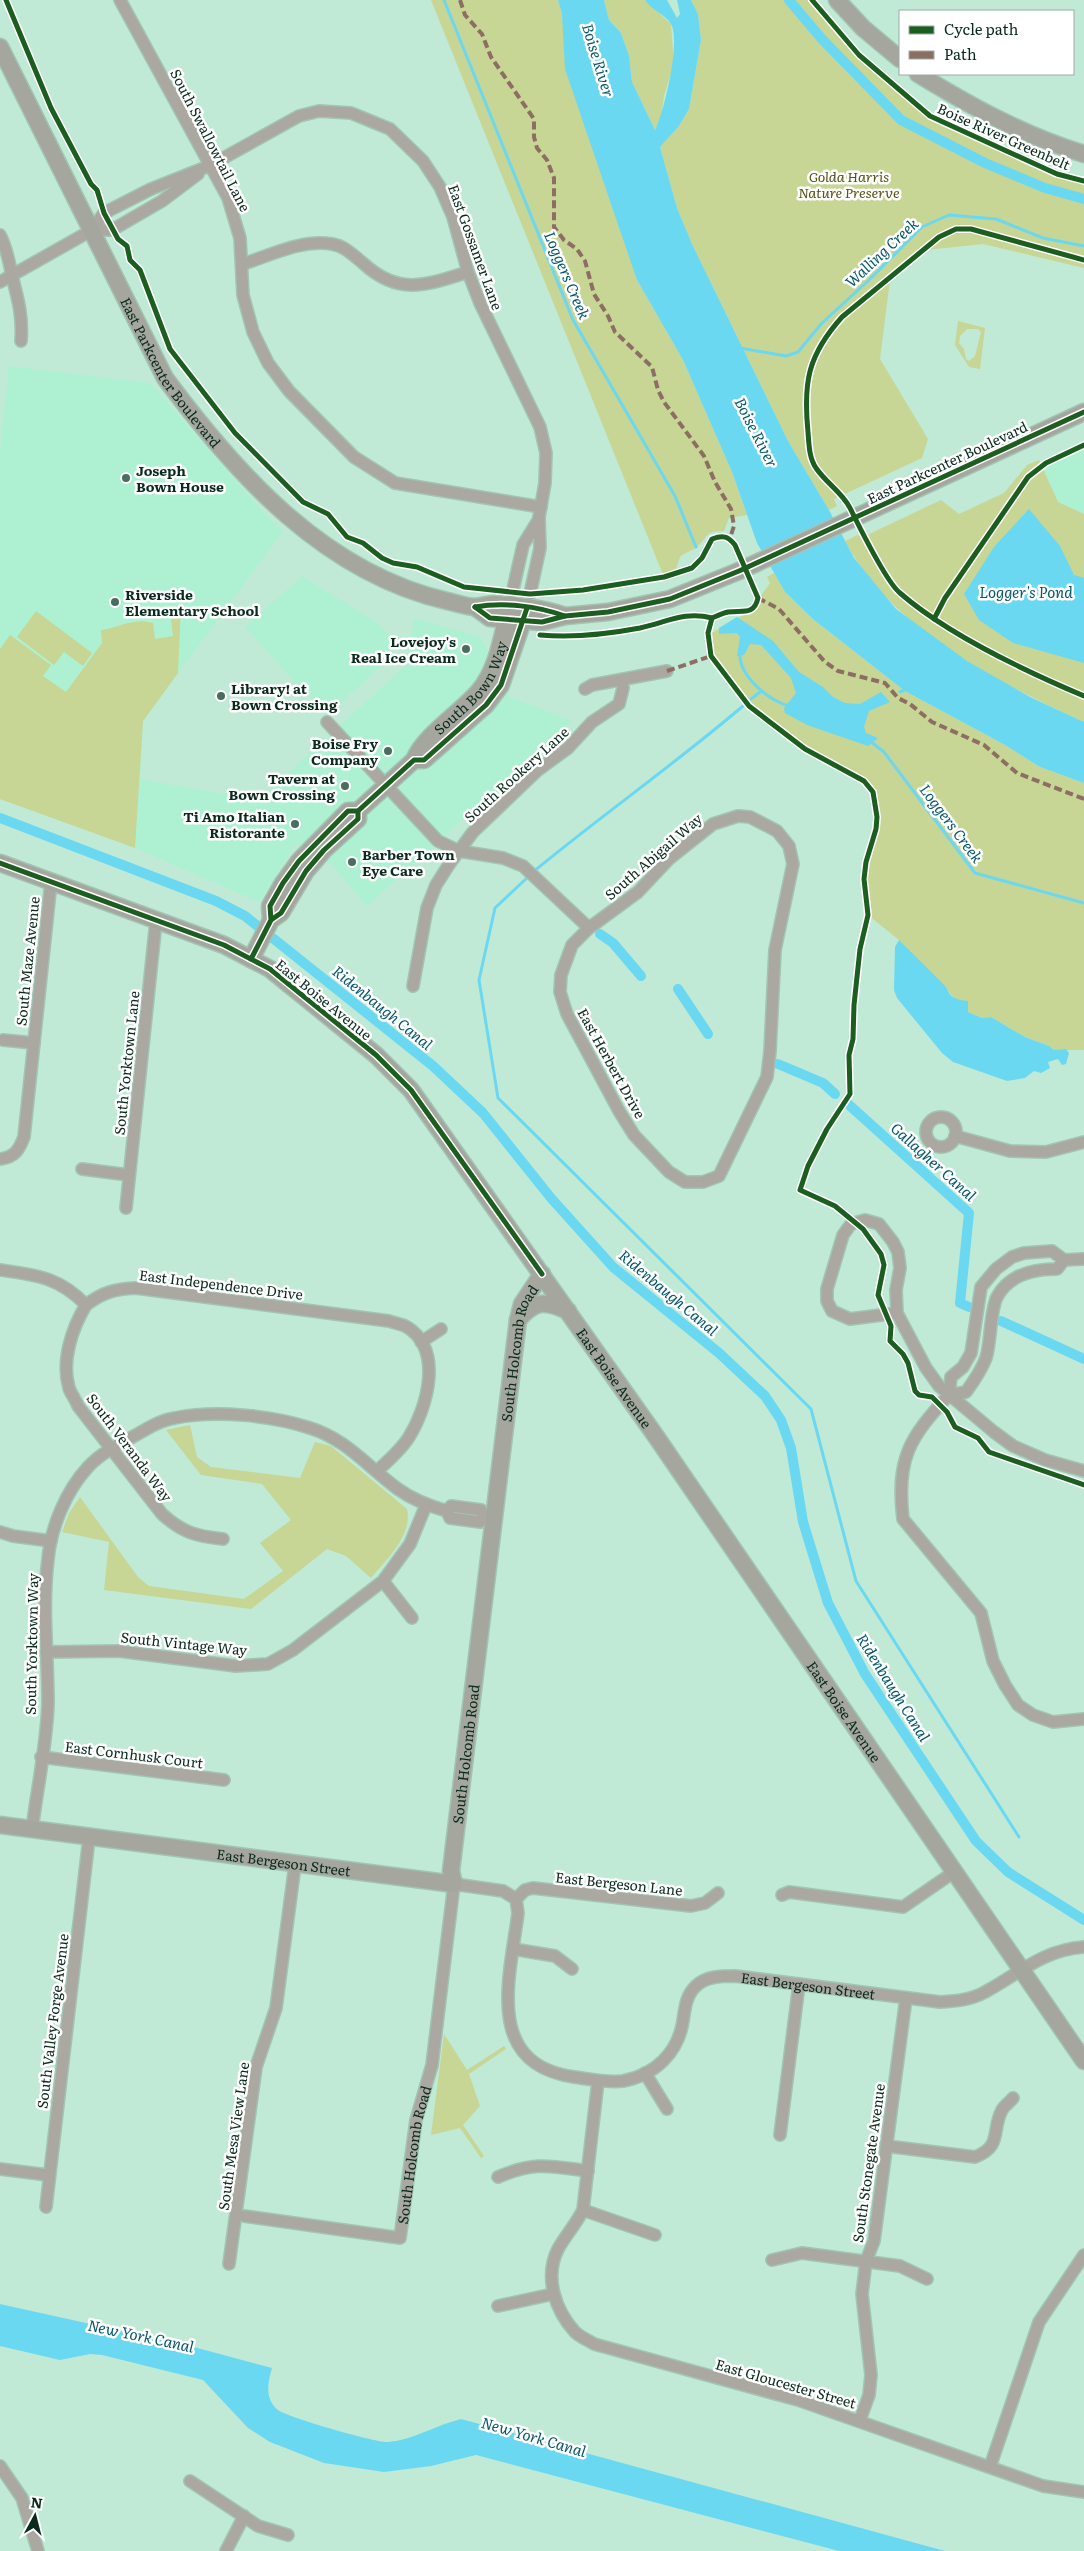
<svg xmlns="http://www.w3.org/2000/svg" width="1084" height="2551" viewBox="0 0 1084 2551" font-family="Literata,serif">
<style>
.built{fill:#aef1d2}
.green{fill:#c7d595;fill-rule:evenodd}
.water{fill:#6bd8f1}
.lines{fill:none;stroke-linecap:round;stroke-linejoin:round}
.stream{stroke:#6bd8f1;stroke-width:3}
.canal{stroke:#6bd8f1;stroke-width:10}
.street-casing{stroke:#a2c4b4;stroke-width:14}
.secondary-casing{stroke:#a2c4b4;stroke-width:19}
.street{stroke:#aaa8a1;stroke-width:11}
.secondary{stroke:#a5a79e;stroke-width:16}
.quiet{stroke:#8d6e63;stroke-width:4;stroke-dasharray:8 4;stroke-linecap:butt}
.cycleway-casing{stroke:#fff;stroke-width:8}
.cycleway{stroke:#1b5e20;stroke-width:5}
.poi-dot{fill:#496d5e;stroke:#fff;stroke-width:2}
.labels{text-anchor:middle;dominant-baseline:central;stroke-width:5;stroke-linejoin:round;paint-order:stroke}
.street-label{font-size:14px;fill:#092a1d;stroke:#fff}
.park-label{font-size:14px;font-style:italic;fill:#565116;stroke:#fff}
.poi-label{font-size:14px;font-weight:bold;fill:#092a1d;stroke:#fff;text-anchor:start}
.water-label{font-size:15px;font-style:italic;fill:#04566c;stroke:#fff}
</style>
<rect width="100%" height="100%" fill="#c0ead6"/>
<g class="built">
<path d="M9 366 150 383 263 512 283 531 143 721 140 779 259 800 406 665 414 618 480 637 488 651 480 673 511 697 572 721 367 906 329 862 296 844 259 902 135 848 0 799V449Z"/>
<path d="M1084 448V514L1058 502 1042 468Z"/>
<path d="M302 576 376 622 392 638 387 661 326 716 245 627Z"/>
</g>
<g class="green">
<path d="M431 0H558L637 280 683 360 732 472 747 515 729 518 724 531C703 532 710 535 698 546 693 551 685 552 680 557 676 568 677 573 664 577Z"/>
<path d="M604 0H645L671 24 674 63 664 96 661 116 655 130 632 82 629 56 621 33 609 20Z"/>
<path d="M691 0H812L859 55 930 116 1057 174 1084 181V268L983 244 926 250 890 280 880 359 928 439 922 458 834 499 837 506 829 510 788 441 692 244 677 208 660 147 679 126 689 109 701 40 698 14Z"/>
<path d="M958 321 985 328 980 369 969 367 955 345ZM967 329H978L981 332 975 356 969 361 966 359 964 349 959 343 960 336Z"/>
<path d="M1039 460 1058 502 1084 514V722C997 682 891 629 845 541L862 533 865 536 941 500 959 514 1004 493 1027 465Z"/>
<path d="M774 573 785 592 814 620 905 691 1005 745 1040 767 1084 783V1050H1054L1049 1046 1025 1037 991 1017 982 1018 968 1012 899 940 868 915 864 879 866 862 876 830 877 817 873 792 864 781 805 749 749 706 711 656 708 635 750 611 770 583 767 577Z"/>
<path d="M181 606 178 673 143 721 135 848 0 799V649L10 635 51 665 43 676 66 692 102 643 101 630C118 628 135 617 153 623L155 639 173 636 171 620Z"/>
<path d="M36 611 92 653 83 666 64 652 54 665 17 637Z"/>
<path d="M190 1425 197 1457 211 1467 300 1478 315 1442 331 1446 407 1509C413 1535 387 1559 371 1578L346 1556 327 1549 251 1609 104 1590 109 1542 62 1532 69 1513 80 1497 138 1577 149 1586 244 1599 283 1571 260 1543 291 1520 262 1484 201 1475 166 1430Z"/>
<path d="M444 2034 467 2070 504 2046 506 2049 469 2074 480 2106 463 2125 484 2156 481 2158 460 2128 431 2135Z"/>
</g>
<g class="water">
<path d="M558 0H604L609 20 621 33 629 56 632 82 655 130C664 112 681 42 671 24 665 14 651 10 645 0H667L677 18 680 14 677 0H691L698 14 701 40 689 109 679 126 660 147 677 208 692 244 788 441 829 510 854 558 896 609 967 661 1032 698 1084 722V783L1040 767 1005 745 905 691 814 620 785 592 757 543 732 472 683 360 637 280 565 69 562 14Z"/>
<path d="M1029 509 1060 546 1074 575 1084 578V663L1013 643 979 620 964 594 994 547Z"/>
<path d="M737 617 773 641 799 672 823 687 833 697 845 703 860 704 881 692 890 702 869 711 864 727 866 733 878 738 868 746 807 725 785 713 784 708 796 693 791 678 761 645 750 644 744 655 737 656 740 637 737 633 719 634V628Z"/>
<path d="M899 940 946 987C950 998 957 1000 968 1001V1012L982 1018 991 1017 1025 1037 1049 1046 1054 1050 1066 1049 1069 1053 1066 1064 1062 1065 1058 1059 1048 1062 1050 1068 1041 1073 1034 1071 1025 1078 1007 1081 953 1062 942 1053 897 998 894 990 895 947Z"/>
<path d="M0 2304 190 2346 272 2368C268 2382 264 2399 278 2410 287 2417 376 2443 388 2442 413 2440 436 2425 461 2419L945 2551H839L476 2455 431 2466 384 2472 324 2463 270 2442 248 2428 203 2380 102 2355 90 2354 60 2360 0 2346Z"/>
</g>
<g class="lines">
<g class="stream">
<path d="M444 0 573 320 675 496 696 547"/>
<path d="M740 348 786 356 798 352 822 323 868 281 922 227 949 215 996 219 1043 238 1084 246"/>
<path d="M740 653C738 675 770 703 791 706"/>
<path d="M900 692 907 689"/>
<path d="M751 699 760 692"/>
<path d="M870 741 884 752 975 873 1084 903"/>
<path d="M533 872C602 815 675 764 743 706"/>
<path d="M529 876 495 908 479 980 498 1098 811 1409 856 1581 1019 1837"/>
</g>
<g class="canal">
<path d="M789 0 821 38 901 120 985 163 1045 188 1084 199"/>
<path d="M0 818 216 901 245 916 433 1066 483 1113 551 1198 613 1267 719 1353 765 1396 781 1420 791 1448 803 1522 828 1603 865 1674 976 1841 1008 1872 1084 1920"/>
<path d="M600 934 613 943 641 976"/>
<path d="M678 989 708 1034"/>
<path d="M778 1064 823 1083 835 1094"/>
<path d="M848 1104 969 1213 960 1303 969 1307"/>
<path d="M1001 1321 1084 1359"/>
</g>
<defs>
<g id="street">
<path d="M120 0 228 198 240 238 243 295 253 332 268 363 289 391 354 457 395 483 541 507"/>
<path d="M92 230H112L162 201 198 174"/>
<path d="M0 235C7 248 9 262 12 276 18 299 23 317 21 341"/>
<path d="M243 264C271 255 302 239 332 244 345 246 354 256 364 264 399 296 427 285 468 272"/>
<path d="M0 282 92 230 104 213 151 189 209 166 299 116 319 111 351 113 390 129 423 161 440 187 453 217 468 272 480 303 540 427 546 453 545 483 539 517 540 548 530 594"/>
<path d="M512 594 523 545 539 519"/>
<path d="M585 689 592 685 667 671"/>
<path d="M327 722 438 841 459 851 503 858 523 866 589 928"/>
<path d="M738 816 750 817 777 831 789 846 793 864 775 950 770 1051 767 1077 719 1176 703 1182H685L669 1172 634 1135 619 1111 567 1014 560 992 561 975 572 945 589 928 638 892 669 859 713 824Z"/>
<path d="M413 986 427 908 436 885 450 863 473 832 538 770 568 748 592 722 619 704 623 688 622 680"/>
<path d="M3 1040 34 1043"/>
<circle cx="941" cy="1132" r="15"/>
<path d="M955 1136 1010 1151 1046 1152 1084 1142"/>
<path d="M0 1159C15 1157 19 1150 24 1137L51 882"/>
<path d="M82 1169 129 1175"/>
<path d="M126 1208 156 921"/>
<path d="M1052 1251 1064 1260 1057 1269C1035 1269 1009 1274 997 1297 990 1311 991 1342 986 1358 981 1371 974 1381 966 1392L949 1395 951 1377 963 1367 971 1353 981 1287 996 1269 1012 1257 1024 1253Z"/>
<path d="M1064 1260 1084 1259"/>
<path d="M0 1270C36 1275 59 1277 86 1305 103 1292 115 1289 136 1288L389 1321C394 1323 402 1324 407 1327 444 1350 427 1408 409 1437 401 1450 388 1461 377 1471"/>
<path d="M86 1305C72 1328 61 1361 69 1388 71 1394 76 1400 78 1406L162 1514C183 1533 196 1536 223 1539"/>
<path d="M897 1313 850 1319 832 1311 827 1301V1289L843 1235 851 1224 865 1220 879 1224 893 1242 898 1252 900 1268 896 1290 897 1313 926 1368 939 1386 994 1432 1013 1446 1045 1460 1084 1471"/>
<path d="M421 1342 441 1329"/>
<path d="M949 1395C909 1438 896 1459 903 1519L981 1613 993 1661 1005 1685 1018 1705 1033 1715 1053 1722 1084 1719"/>
<path d="M0 1532 13 1536 51 1541"/>
<path d="M383 1581 412 1618"/>
<path d="M46 1652 119 1651 236 1666 268 1664 293 1650 383 1581 410 1544 426 1505"/>
<path d="M41 1757 224 1780"/>
<path d="M32 1830C37 1789 47 1743 48 1703 48 1655 42 1607 48 1559 51 1527 66 1491 88 1467 101 1453 119 1444 136 1435 148 1428 161 1420 175 1418 215 1410 271 1415 310 1428 346 1439 368 1467 398 1489 413 1500 429 1506 447 1511L450 1518 480 1522 483 1516 481 1510 451 1506 447 1511"/>
<path d="M782 1895 789 1892 903 1907 954 1872"/>
<path d="M516 1899 525 1890 533 1888 691 1906 705 1903 718 1893"/>
<path d="M513 1949 555 1956 572 1969"/>
<path d="M645 2073 667 2109"/>
<path d="M598 2081 583 2210C576 2224 566 2235 558 2249 544 2277 555 2310 575 2332 580 2337 588 2340 594 2344L798 2400 1043 2486 1084 2492"/>
<path d="M780 2135 799 1984"/>
<path d="M886 2146 975 2157C1003 2146 991 2130 1002 2110 1004 2106 1010 2102 1013 2098"/>
<path d="M0 2169 48 2175"/>
<path d="M498 2177C535 2161 550 2166 588 2171"/>
<path d="M46 2207 89 1838"/>
<path d="M583 2210 655 2235"/>
<path id="s1" d="M244 2216 400 2238 416 2120 432 2065 454 1884 503 1891 516 1899 518 1913C510 1977 483 2064 574 2077 589 2079 607 2083 623 2081 655 2075 678 2053 683 2021 685 2008 686 1995 696 1986 706 1976 722 1976 735 1976L940 2002C956 2001 971 2000 985 1992 1019 1974 1042 1950 1084 1947"/>
<path d="M772 2260 802 2253 900 2266 927 2279"/>
<path d="M229 2264 256 2067 276 2008 295 1865"/>
<path d="M498 2306 553 2294"/>
<path d="M860 2420 869 2395 871 2375 862 2294 866 2261 874 2241 906 1998"/>
<path d="M0 2466 22 2498 38 2551"/>
<path d="M990 2467 1039 2322 1084 2255"/>
<path d="M190 2481 258 2526 288 2535"/>
<path d="M226 2551 244 2516"/>
</g>
<g id="secondary">
<path d="M837 0 863 28 900 59"/>
<path id="s2" d="M0 47 165 378C237 475 325 573 447 601 456 603 467 607 476 607 483 606 489 604 495 604 519 606 543 608 565 616"/>
<path d="M918 74C972 107 1023 135 1084 154"/>
<path d="M475 607 490 618 542 622 565 616 608 612 670 599 739 571 1084 412"/>
<path d="M414 760H424L486 705 501 685 526 612"/>
<path id="s3" d="M358 811 414 760C424 735 460 713 479 691 498 668 502 636 509 608"/>
<path id="s4" d="M0 863 224 945 270 969 376 1055 411 1090 655 1435 1084 2061"/>
<path d="M251 959 271 920 281 913 306 871 324 850 358 819V811H348L299 861 283 883 270 906 271 920"/>
<path d="M518 1320C535 1300 545 1300 568 1311"/>
<path id="s5" d="M0 1825 454 1884 451 1871 518 1320 522 1304 542 1274"/>
</g>
</defs>
<use href="#street" class="street-casing"/>
<use href="#secondary" class="secondary-casing"/>
<use href="#street" class="street"/>
<use href="#secondary" class="secondary"/>
<g class="quiet">
<path d="M460 0 465 15 482 34 491 57 534 119V137L537 148 547 160 554 178V227L564 240 577 249 585 261 594 294 608 316 615 332 652 367 658 390 664 402 704 456 715 482 731 509 734 526 730 538"/>
<path d="M758 598 779 609 825 662 838 671 885 683 898 698 910 704 932 722 984 745 1017 773 1084 799"/>
<path d="M667 671 711 656"/>
</g>
<defs>
<g id="cycleway">
<path d="M6 0 51 108 91 184 97 190 104 213 118 239 127 246 130 260 140 270 170 349 235 433 303 502 328 514 347 537 363 543 382 558 393 563 417 567 464 587 530 594 583 590 664 577 692 568 702 558 712 539C723 535 728 536 735 545L758 598C754 616 742 610 728 612 723 613 717 616 712 618L708 633 711 656 749 706 805 749 864 781 873 792 877 817 876 829 866 862 864 879 868 915 860 949 854 1005 853 1039 849 1055 850 1094 827 1129 808 1166 800 1190 835 1206 863 1229 881 1254 884 1265 878 1295 891 1326 890 1341 903 1354 908 1363 915 1391 919 1395 932 1397 947 1412 955 1427 978 1438 989 1452 1084 1485"/>
<path d="M812 0 859 55 930 116 1057 174 1084 181"/>
<path d="M1084 260 971 229H956L939 237 842 317C808 355 803 382 808 432 809 444 809 458 816 468 826 483 842 492 850 508 859 526 886 582 900 593 948 635 1025 671 1084 696"/>
<path d="M475 607 490 618 542 622 565 616 608 612 670 599 739 571 1084 412"/>
<path d="M475 607C504 602 537 606 565 616"/>
<path d="M934 619 945 598 1028 477 1046 463 1084 445"/>
<path d="M540 635C572 638 608 634 640 628 668 622 684 611 712 618"/>
<path d="M358 811 414 760H424L486 705 501 685 527 608"/>
<path d="M0 863 224 945 270 969 376 1055 411 1090 542 1274"/>
<path d="M251 959 271 920 281 913 306 871 324 850 358 819V811H348L299 861 283 883 270 906 271 920"/>
</g>
</defs>
<use href="#cycleway" class="cycleway-casing"/>
<use href="#cycleway" class="cycleway"/>
</g>
<g class="poi-dot">
<circle cx="126" cy="478" r="5"/>
<circle cx="115" cy="602" r="5"/>
<circle cx="466" cy="649" r="5"/>
<circle cx="221" cy="696" r="5"/>
<circle cx="388" cy="751" r="5"/>
<circle cx="345" cy="786" r="5"/>
<circle cx="295" cy="824" r="5"/>
<circle cx="352" cy="862" r="5"/>
</g>
<g class="labels">
<g class="street-label">
<text transform="translate(1004 136) rotate(24)">Boise River Greenbelt</text>
<text transform="translate(211 140) rotate(63)">South Swallowtail Lane</text>
<text transform="translate(476 247) rotate(70)">East Gossamer Lane</text>
<text stroke="none"><textPath href="#s2" startOffset="368">East Parkcenter Boulevard</textPath></text>
<text transform="translate(947 462) rotate(-25)">East Parkcenter Boulevard</text>
<text stroke="none"><textPath href="#s3" startOffset="169">South Bown Way</textPath></text>
<text transform="translate(516 774) rotate(-42)">South Rookery Lane</text>
<text transform="translate(653 856) rotate(-41)">South Abigail Way</text>
<text transform="translate(27 961) rotate(-84)">South Maze Avenue</text>
<text transform="translate(324 999) rotate(39)">East Boise Avenue</text>
<text transform="translate(126 1063) rotate(-84)">South Yorktown Lane</text>
<text transform="translate(612 1063) rotate(61)">East Herbert Drive</text>
<text transform="translate(221 1284) rotate(7)">East Independence Drive</text>
<text stroke="none"><textPath href="#s5" startOffset="994">South Holcomb Road</textPath></text>
<text stroke="none"><textPath href="#s4" startOffset="829">East Boise Avenue</textPath></text>
<text transform="translate(130 1447) rotate(53)">South Veranda Way</text>
<text transform="translate(184 1643) rotate(6)">South Vintage Way</text>
<text transform="translate(31 1644) rotate(-89)">South Yorktown Way</text>
<text stroke="none"><textPath href="#s4" startOffset="1234">East Boise Avenue</textPath></text>
<text transform="translate(134 1754) rotate(7)">East Cornhusk Court</text>
<text stroke="none"><textPath href="#s5" startOffset="589">South Holcomb Road</textPath></text>
<text stroke="none"><textPath href="#s5" startOffset="286">East Bergeson Street</textPath></text>
<text transform="translate(619 1883) rotate(6)">East Bergeson Lane</text>
<text stroke="none"><textPath href="#s1" startOffset="1089">East Bergeson Street</textPath></text>
<text transform="translate(52 2021) rotate(-83)">South Valley Forge Avenue</text>
<text transform="translate(233 2136) rotate(-82)">South Mesa View Lane</text>
<text stroke="none"><textPath href="#s1" startOffset="242">South Holcomb Road</textPath></text>
<text transform="translate(868 2163) rotate(-82)">South Stonegate Avenue</text>
<text transform="translate(786 2383) rotate(16)">East Gloucester Street</text>
</g>
<g class="park-label">
<text x="849" y="176">Golda Harris<tspan x="849" dy="16">Nature Preserve</tspan></text>
</g>
<g class="poi-label">
<text x="136" y="470">Joseph<tspan x="136" dy="16">Bown House</tspan></text>
<text x="125" y="594">Riverside<tspan x="125" dy="16">Elementary School</tspan></text>
<text x="456" y="641" text-anchor="end">Lovejoy's<tspan x="456" dy="16">Real Ice Cream</tspan></text>
<text x="231" y="688">Library! at<tspan x="231" dy="16">Bown Crossing</tspan></text>
<text x="378" y="743" text-anchor="end">Boise Fry<tspan x="378" dy="16">Company</tspan></text>
<text x="335" y="778" text-anchor="end">Tavern at<tspan x="335" dy="16">Bown Crossing</tspan></text>
<text x="285" y="816" text-anchor="end">Ti Amo Italian<tspan x="285" dy="16">Ristorante</tspan></text>
<text x="362" y="854">Barber Town<tspan x="362" dy="16">Eye Care</tspan></text>
</g>
<g class="water-label">
<text transform="translate(599 60) rotate(73)">Boise River</text>
<text transform="translate(881 252) rotate(-43)">Walling Creek</text>
<text transform="translate(568 275) rotate(67)">Loggers Creek</text>
<text transform="translate(757 432) rotate(63)">Boise River</text>
<text x="1026" y="591">Logger's Pond</text>
<text transform="translate(952 823) rotate(53)">Loggers Creek</text>
<text transform="translate(383 1007) rotate(39)">Ridenbaugh Canal</text>
<text transform="translate(934 1161) rotate(42)">Gallagher Canal</text>
<text transform="translate(669 1292) rotate(40)">Ridenbaugh Canal</text>
<text transform="translate(894 1687) rotate(58)">Ridenbaugh Canal</text>
<text transform="translate(141 2335) rotate(12)">New York Canal</text>
<text transform="translate(534 2436) rotate(16)">New York Canal</text>
</g>
</g>
<rect x="899" y="10" width="175" height="65" fill="#ffffff" stroke="#9daaa5"/>
<rect x="909" y="26" width="25" height="8" fill="#1b5e20" stroke="#9daaa5"/>
<text x="944" y="35" font-size="15" fill="#092a1d">Cycle path</text>
<rect x="909" y="51" width="25" height="8" fill="#8d6e63" stroke="#9daaa5"/>
<text x="944" y="60" font-size="15" fill="#092a1d">Path</text>
<g transform="translate(35 2516) rotate(7)" stroke="#ffffff" stroke-width="4" paint-order="stroke">
<path d="M0-4L9 19L0 12L-9 19Z" fill="#092a1d"/>
<text y="-8" font-size="14" font-weight="bold" text-anchor="middle" fill="#092a1d">N</text>
</g>
</svg>
